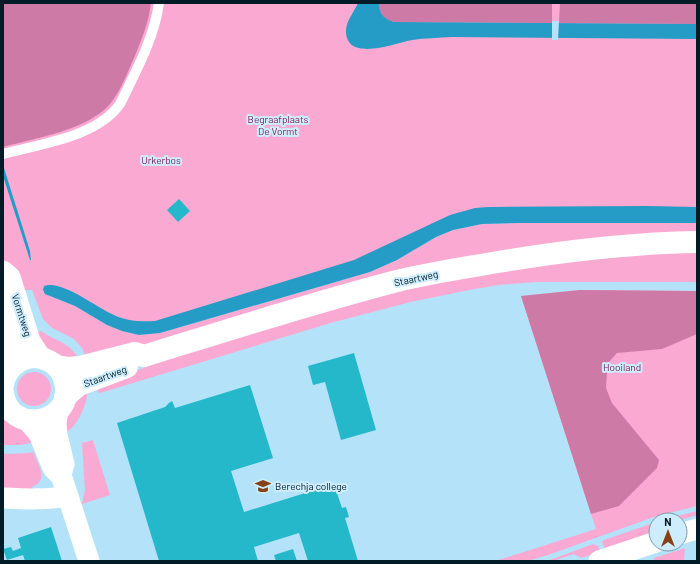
<svg xmlns="http://www.w3.org/2000/svg" width="700" height="564" viewBox="0 0 700 564" font-family="Barlow,sans-serif">
<style>
.green{fill:#faaad2}
.forest{fill:#ce7aa6}
.water{fill:#259cc6}
.pier{fill:#b4e3f9}
.building{fill:#25b8cb}
.lines{fill:none;stroke-linecap:round;stroke-linejoin:round}
.lane{stroke:#fff;stroke-width:10}
.street{stroke:#fff;stroke-width:21}
.secondary{stroke:#fff;stroke-width:22}
.labels{text-anchor:middle;dominant-baseline:central;stroke-width:4;stroke-linejoin:round;paint-order:stroke}
.park-label{font-size:10px;fill:#83205c;stroke:#ceedfc}
.street-label{font-size:10px;fill:#021c27;stroke:#ceedfc}
.poi-label{font-size:10px;fill:#021c27;stroke:#ceedfc;text-anchor:start}
</style>
<rect width="100%" height="100%" fill="#b4e3f9"/>
<g class="green">
<path d="M3 3H697V214L462 216 395 252 158 325 128 326 99 311 45 294 75 306 107 325 122 331 140 335 160 333 370 272 397 260 436 237 453 230 482 224 519 223H697V235L650 237 178 338 87 360 82 348 74 339 52 328 43 319 32 290H3Z"/>
<path d="M697 250V282H536L499 285 469 290 411 302 334 322 100 393 98 392 95 386 192 350 385 293 514 267Z"/>
<path d="M580 290 697 291V506L654 517 551 554 528 561H495L596 529 521 296Z"/>
<path d="M41 331C55 341 73 343 79 361L52 354 34 334Z"/>
<circle cx="34" cy="389" r="17"/>
<path d="M87 393C88 402 76 429 67 431L68 432 63 434 65 418 77 397Z"/>
<path d="M3 419 22 428 36 442 21 445H3Z"/>
<path d="M93 440 110 495 82 504 85 491 82 443Z"/>
<path d="M33 452C38 464 50 480 32 487V492L3 490V454L29 453Z"/>
<path d="M697 511V515L680 520H662Z"/>
<path d="M656 522V534L605 550 602 541 604 540Z"/>
<path d="M593 544 598 546 600 552 581 558 574 554 553 561H547Z"/>
<path d="M685 548 684 561H654V558Z"/>
</g>
<g class="forest">
<path d="M3 3H151C149 22 141 41 134 58 127 74 120 92 110 104 88 130 35 138 3 147Z"/>
<path d="M379 3H552V23L394 22C384 19 379 14 379 3Z"/>
<path d="M560 3H697V24L559 23Z"/>
<path d="M580 290 697 291V334L662 349 617 353 609 362 607 372 606 388 612 403 659 460 657 468 619 506 591 514 521 296Z"/>
</g>
<g class="water">
<path d="M358 3H379C379 14 384 19 394 22L697 24V39L452 37C439 38 425 38 412 40 396 43 346 63 346 31 346 21 354 12 358 3Z"/>
<path d="M3 168H4L30 251 31 260H30L3 176Z"/>
<path d="M646 206 697 207V223H519L482 224 453 230 436 237 397 260 370 272 160 333 139 335 122 331 107 325 75 306 45 294 43 290 44 286C61 279 96 307 112 314 125 321 140 322 155 321L354 260 450 215 475 208 488 207Z"/>
</g>
<path class="pier" d="M552 21H559L558 40H552Z"/>
<g class="building">
<path d="M179 199 190 211 178 222 167 210Z"/>
<path d="M354 353 376 430 341 440 325 382 313 385 308 366Z"/>
<path d="M250 385 273 458 231 471 244 512 334 484 342 508 346 507 349 517 345 518 358 561H308L299 533 254 547 258 561H159L117 423 165 407 169 403 172 401 175 408Z"/>
<path d="M51 527 62 561H25L23 555 7 560 3 549 11 547 13 551 21 548 18 538Z"/>
<path d="M293 549 297 561H276L274 555Z"/>
</g>
<g class="lines">
<path class="lane" d="M3 154C40 144 97 137 120 104 136 71 154 39 159 3"/>
<g class="street">
<path d="M3 271 10 277 30 341 41 358"/>
<path d="M4 298C9 321 16 343 12 367"/>
<path d="M58 410 56 423 57 435 64 464 61 475 89 561"/>
<path d="M27 420 39 434 53 468 59 474"/>
<path d="M3 498C25 499 46 500 68 496"/>
<path d="M680 534 697 529"/>
<path d="M599 561 656 542"/>
</g>
<g class="secondary">
<path d="M57 366 68 368 80 367 135 353 144 356C228 330 312 303 397 281 430 273 464 268 498 262 564 251 630 243 697 242"/>
<path d="M3 385C6 364 29 350 49 361 57 365 63 372 65 382 76 424 9 437 3 393"/>
<path d="M65 397 79 385 127 367"/>
</g>
</g>
<defs>
<symbol id="school-bare" viewBox="-9 -9 18 18"><path d="M0-5L7-2L0 1L-7-2ZM-4 1L0 2.5L4 1V4Q0 6-4 4Z" fill="#864117" stroke="#ceedfc" stroke-width="2.5" paint-order="stroke"/></symbol>
</defs>
<g fill-rule="evenodd">
<use href="#school-bare" x="252" y="475" width="22" height="22"/>
</g>
<g class="labels">
<g class="park-label">
<text x="278" y="119">Begraafplaats<tspan x="278" dy="12">De Vormt</tspan></text>
<text x="161" y="160">Urkerbos</text>
<text x="622" y="367">Hooiland</text>
</g>
<g class="street-label">
<text transform="translate(416 278) rotate(-12)">Staartweg</text>
<text transform="translate(22 315) rotate(72)">Vormtweg</text>
<text transform="translate(105 376) rotate(-20)">Staartweg</text>
</g>
<g class="poi-label">
<text x="275" y="486">Berechja college</text>
</g>
</g>
<rect width="700" height="564" fill="none" stroke="#021c27" stroke-width="8"/>
<g transform="translate(668 532)"><circle r="19" fill="#ceedfc" stroke="#7c99a7"/>
<path d="M0-3L7 15L0 10L-7 15Z" fill="#864117"/>
<text y="-6" font-size="11" font-weight="bold" text-anchor="middle" fill="#021c27">N</text>
</g>
</svg>
